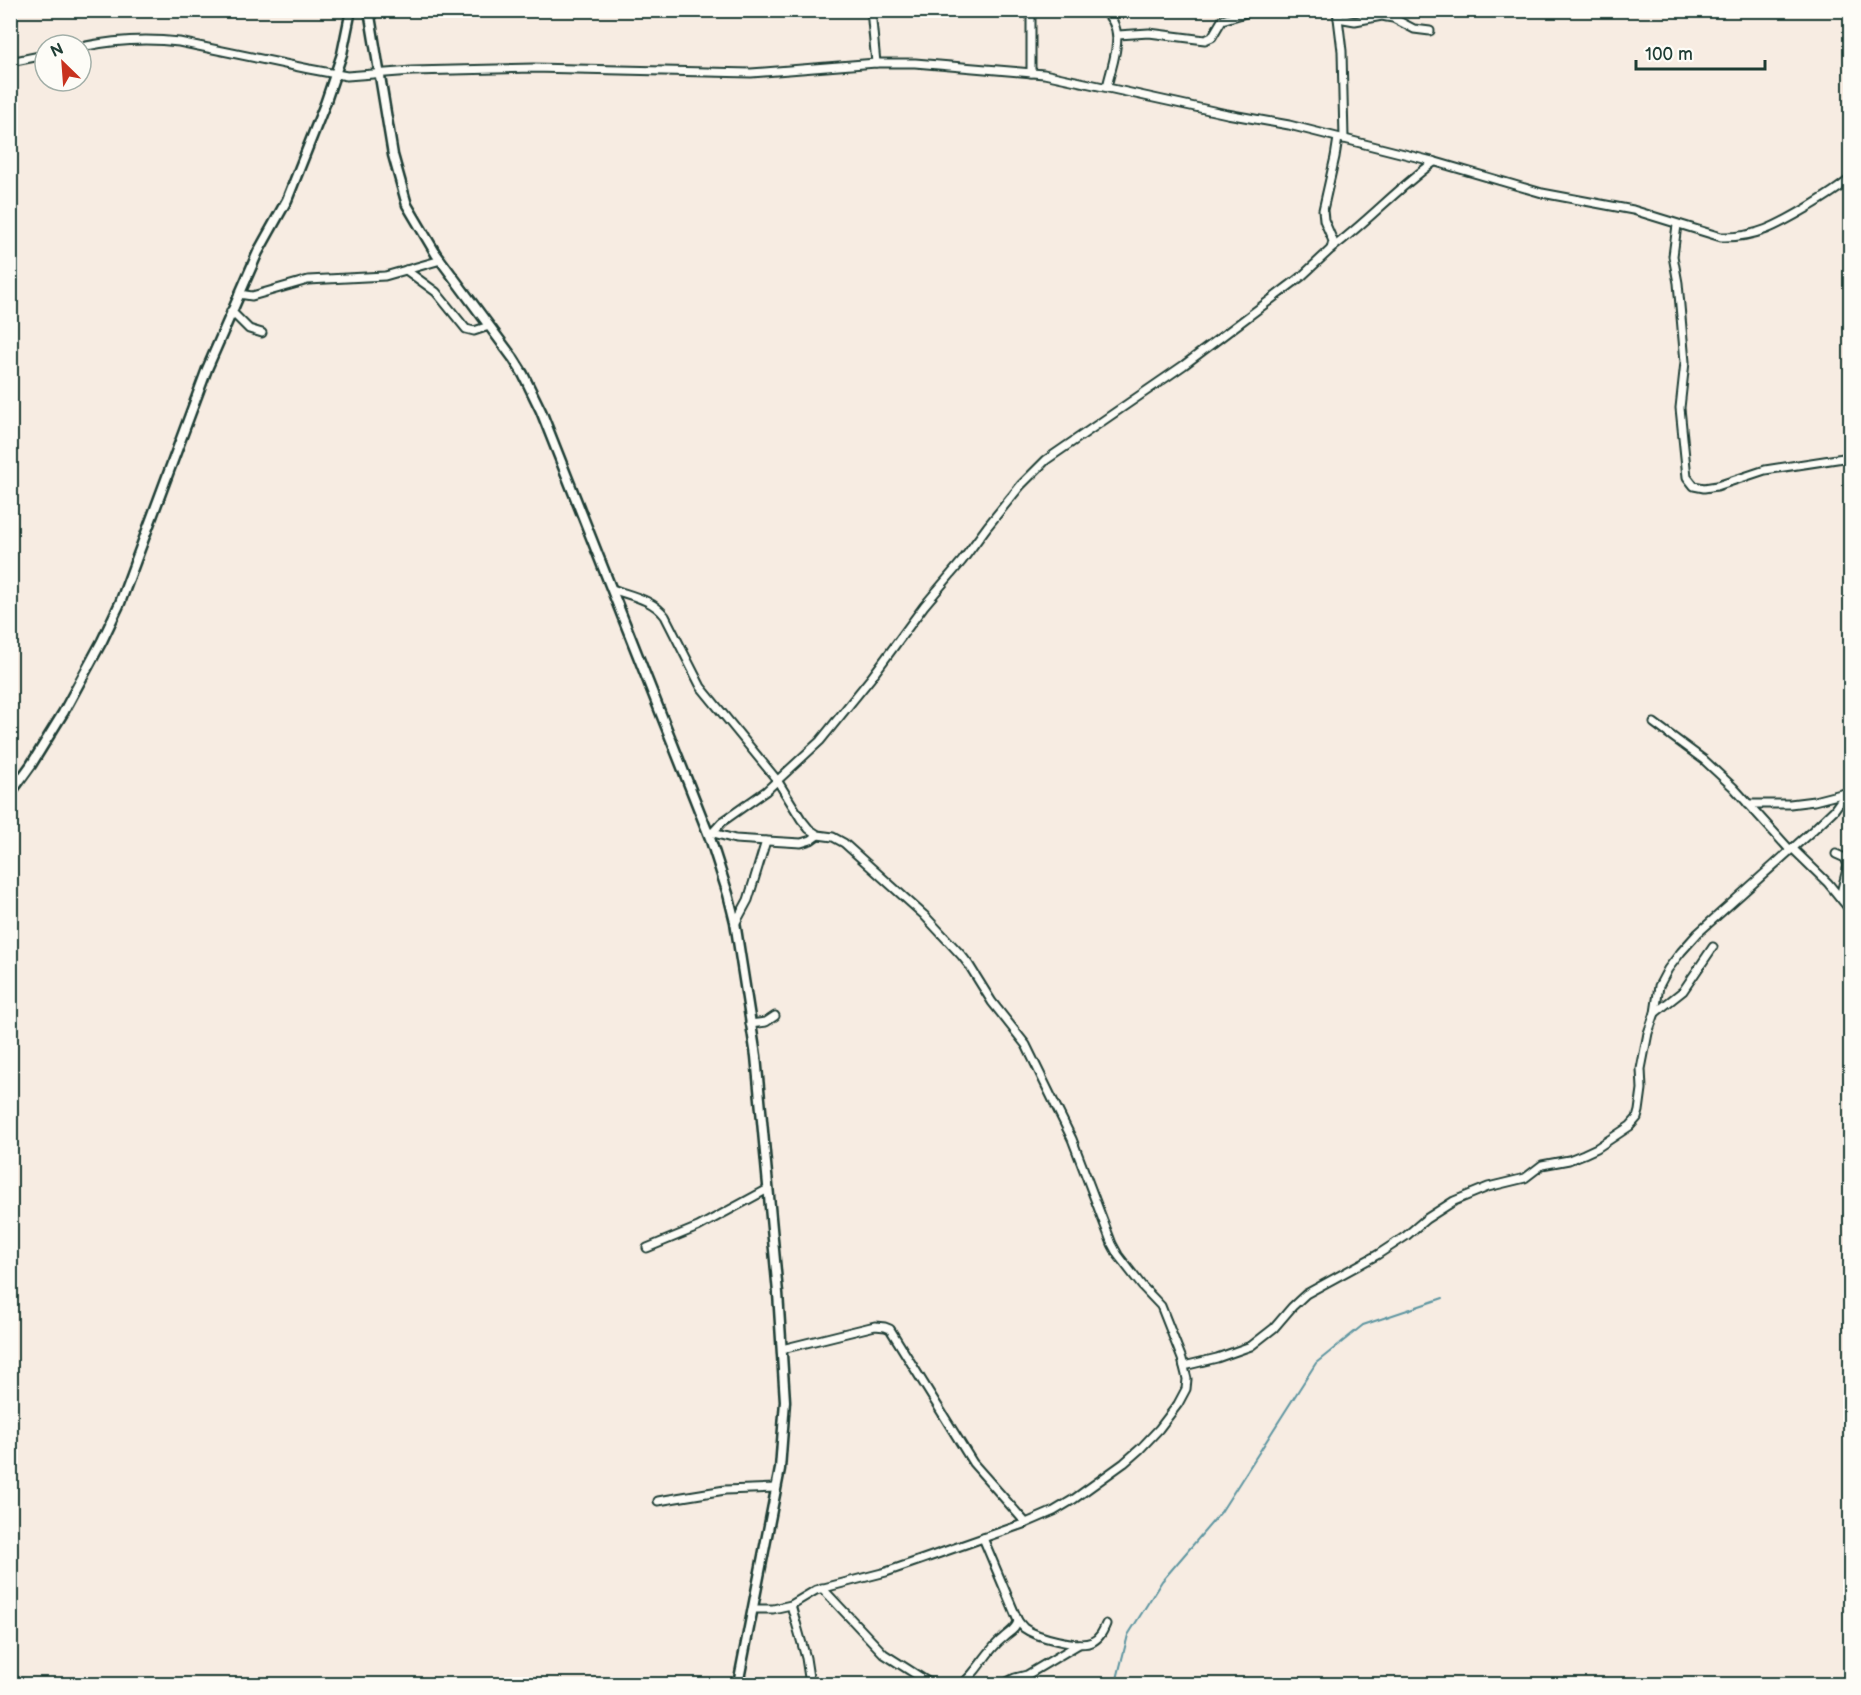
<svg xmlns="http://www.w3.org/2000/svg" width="1861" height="1695" viewBox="0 0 1861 1695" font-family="'Balsamiq Sans',sans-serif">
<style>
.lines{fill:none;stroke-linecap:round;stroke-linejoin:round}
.stream{stroke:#5f96a1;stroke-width:2}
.minor-casing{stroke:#1f3d34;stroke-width:11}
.tertiary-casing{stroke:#1f3d34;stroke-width:13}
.minor{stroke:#fdfcf7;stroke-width:7}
.tertiary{stroke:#fdfcf7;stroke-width:8}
</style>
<rect width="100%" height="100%" fill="#f7ece2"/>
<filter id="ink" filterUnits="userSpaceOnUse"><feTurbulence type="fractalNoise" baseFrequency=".0167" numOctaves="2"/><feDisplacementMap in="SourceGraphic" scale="12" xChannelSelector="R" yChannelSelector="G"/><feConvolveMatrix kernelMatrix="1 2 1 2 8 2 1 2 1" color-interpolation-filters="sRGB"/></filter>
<g filter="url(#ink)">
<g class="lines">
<path class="stream" d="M1112 1684 1117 1679 1128 1635 1162 1581 1221 1512 1316 1363 1363 1325 1443 1298"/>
<defs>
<g id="minor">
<path d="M871 10 876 63"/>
<path d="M1102 10C1129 28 1112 62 1107 87"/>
<path d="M1337 10 1342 51 1344 139"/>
<path d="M1338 18 1355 21 1382 16 1387 17 1393 18 1414 29 1430 31"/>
<path d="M1118 35 1149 33 1205 40 1212 37 1222 20 1256 10"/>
<path d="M81 47C114 40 146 38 179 42L309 69 347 76 412 71 533 68 751 73 876 63H915L1044 74 1227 114 1289 125 1436 162 1542 193 1633 210 1721 237C1756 238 1778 225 1807 208 1822 199 1837 190 1850 179"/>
<path d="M10 62 45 55"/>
<path d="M1031 73V10"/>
<path d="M1677 225 1673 256 1678 283 1685 362 1680 408 1687 477 1694 486 1704 488 1717 486 1765 470 1850 457"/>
<path d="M1331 249C1367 222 1398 188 1434 162"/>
<path d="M406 270 436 292 466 329 474 331 489 326"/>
<path d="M239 294 252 296 308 280 385 276 441 260"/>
<path d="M231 311 249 329 262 333"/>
<path d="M612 589C631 596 652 599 665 616L701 687 777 780 801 819 809 829 818 835 833 837 844 843 924 915 962 956 969 965 992 1002 1026 1045 1072 1139 1112 1244 1118 1255 1142 1286 1161 1306 1182 1359 1187 1379 1186 1389 1178 1404 1159 1429 1140 1449 1124 1463 1074 1499 1054 1511 1026 1523 886 1572 816 1590 791 1605 773 1609H753"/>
<path d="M1654 723 1704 760 1733 787 1790 850"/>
<path d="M1748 804H1790L1814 801 1849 792"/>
<path d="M710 832 735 839 801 843 811 840 818 835"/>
<path d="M713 832 722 822 766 791 820 741 871 678 924 606 962 561 987 527 1021 485 1046 460 1184 365 1302 276 1331 249 1333 241 1324 220 1323 210 1335 157 1338 138"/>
<path d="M1792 848 1828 883 1850 910"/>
<path d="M1836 854 1845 858 1848 865 1840 897"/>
<path d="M735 924 748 900 766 841"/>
<path d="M1655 1013 1683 991 1713 947"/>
<path d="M750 1024 766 1022 775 1016"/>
<path d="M647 1248 698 1227 768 1189"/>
<path d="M782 1349 875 1326 885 1327 890 1329 973 1463 1026 1523"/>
<path d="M1184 1366 1217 1358 1251 1346 1274 1328 1292 1307 1306 1294 1377 1255 1406 1236 1426 1219 1454 1201 1488 1187 1525 1178 1542 1165 1569 1160 1584 1154 1597 1148 1630 1126 1637 1118 1639 1111 1642 1089 1641 1069 1648 1033 1655 1013 1659 986 1668 969 1681 952 1698 933 1813 830 1834 810 1847 792"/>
<path d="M658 1501 725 1490 776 1488"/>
<path d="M983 1538 1018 1621C1018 1621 1023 1627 1024 1628 1036 1637 1078 1648 1092 1642 1100 1638 1103 1631 1106 1624"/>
<path d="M822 1588 884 1654 931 1684"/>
<path d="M791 1605 806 1658 810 1684"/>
<path d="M962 1684C978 1672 986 1651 1003 1638 1009 1632 1016 1630 1018 1621"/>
<path d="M1003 1684 1015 1678 1027 1675 1079 1644"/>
</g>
<g id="tertiary">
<path d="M369 10 393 155 407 205 436 254 513 358 523 374 541 411 710 838 728 894 735 922 756 1056 778 1293 785 1401 780 1469 738 1684"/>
<path d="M10 794 31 765 63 713 102 641 120 603 207 369 258 252 287 200 325 104 342 54 351 10"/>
</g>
</defs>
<use href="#minor" class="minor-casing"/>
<use href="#tertiary" class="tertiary-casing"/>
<use href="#minor" class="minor"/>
<use href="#tertiary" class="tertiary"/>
</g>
</g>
<rect width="1861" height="1695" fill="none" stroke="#fdfcf7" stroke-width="36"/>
<rect x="18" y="18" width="1825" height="1659" fill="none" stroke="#1f3d34" stroke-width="2" filter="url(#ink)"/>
<g transform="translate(63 63) rotate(335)"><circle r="28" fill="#fdfcf7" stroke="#a4b0a9" stroke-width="1.5"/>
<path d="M0-4.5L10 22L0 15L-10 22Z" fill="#c8321e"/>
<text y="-9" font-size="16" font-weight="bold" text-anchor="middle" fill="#1f3d34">N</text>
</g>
<path d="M1636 60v9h129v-9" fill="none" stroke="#1f3d34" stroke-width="3"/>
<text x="1645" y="60" font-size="18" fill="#1f3d34" stroke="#fdfcf7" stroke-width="4.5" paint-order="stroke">100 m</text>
</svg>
